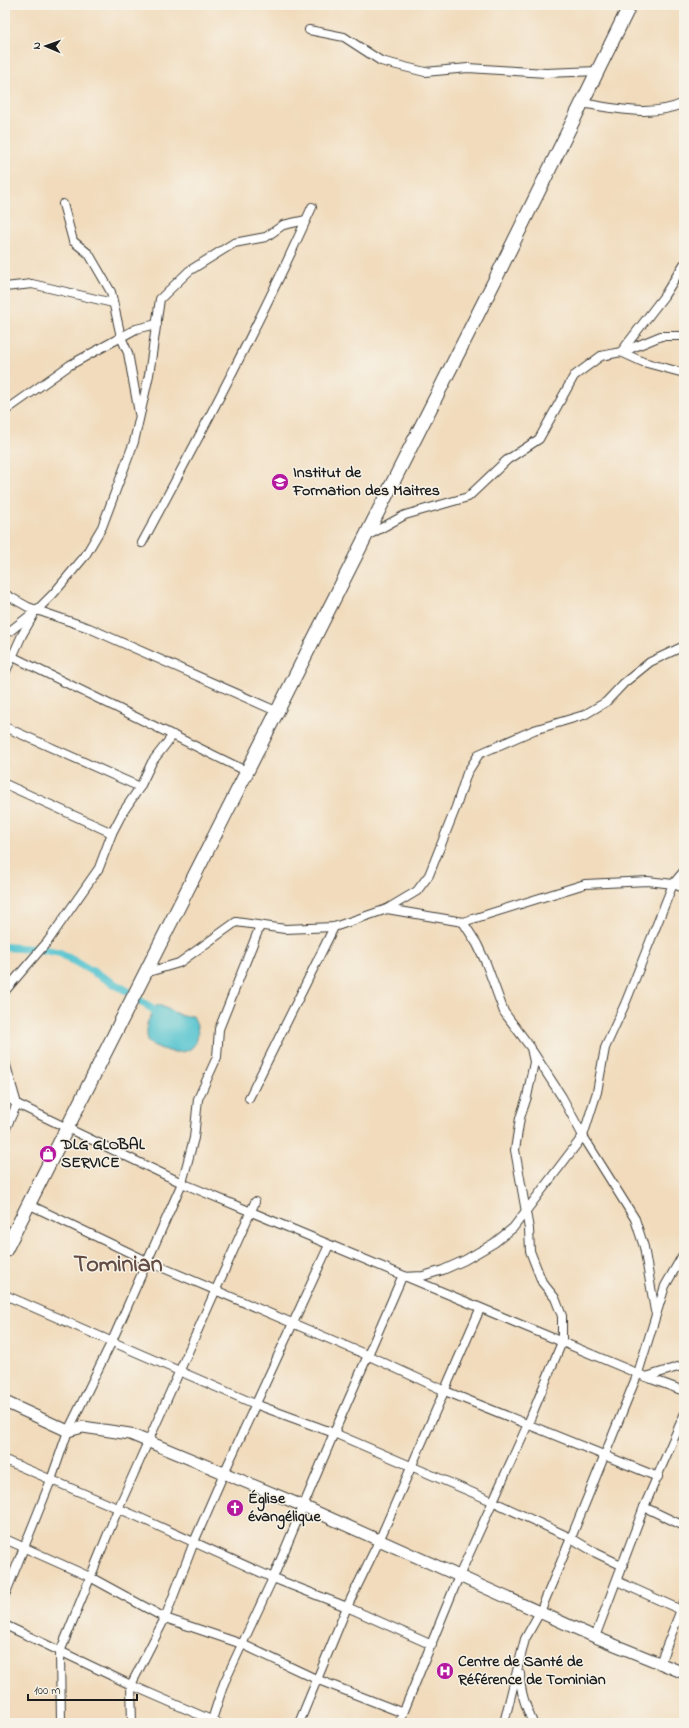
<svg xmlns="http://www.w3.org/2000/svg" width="689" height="1728" viewBox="0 0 689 1728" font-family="'Indie Flower',sans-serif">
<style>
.water{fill:#59c5d0;stroke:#3a7076}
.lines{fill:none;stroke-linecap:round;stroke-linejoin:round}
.canal{stroke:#59c5d0;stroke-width:8}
.street-casing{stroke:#3c3934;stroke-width:10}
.secondary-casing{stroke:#3c3934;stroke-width:13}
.primary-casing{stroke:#3c3934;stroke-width:15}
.street{stroke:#fff;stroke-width:8}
.secondary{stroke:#fff;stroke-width:11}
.primary{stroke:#fff;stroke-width:13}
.labels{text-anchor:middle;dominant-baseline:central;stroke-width:3;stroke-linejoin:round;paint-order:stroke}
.poi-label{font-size:16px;font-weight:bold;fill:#1c1c1c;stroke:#f7f3e8;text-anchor:start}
.town-label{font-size:24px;font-weight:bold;fill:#644d44;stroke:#f7f3e8}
</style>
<rect width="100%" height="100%" fill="#f7f3e8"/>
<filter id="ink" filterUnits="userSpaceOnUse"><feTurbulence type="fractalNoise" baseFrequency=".025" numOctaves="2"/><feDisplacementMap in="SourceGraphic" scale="8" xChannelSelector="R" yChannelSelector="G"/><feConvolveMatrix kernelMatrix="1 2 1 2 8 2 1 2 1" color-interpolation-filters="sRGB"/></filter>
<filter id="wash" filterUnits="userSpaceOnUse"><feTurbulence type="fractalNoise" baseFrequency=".012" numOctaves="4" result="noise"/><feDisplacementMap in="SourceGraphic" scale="16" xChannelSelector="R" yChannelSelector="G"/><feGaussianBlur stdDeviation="0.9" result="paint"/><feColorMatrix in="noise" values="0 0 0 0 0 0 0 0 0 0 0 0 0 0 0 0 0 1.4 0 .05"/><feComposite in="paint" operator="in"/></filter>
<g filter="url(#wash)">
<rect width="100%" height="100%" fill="#f1dbbc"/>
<path class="water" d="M157 1004 182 1016H193C201 1030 200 1051 180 1052 168 1053 157 1047 147 1042V1023Z"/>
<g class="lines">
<g class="canal">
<path d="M5 947 46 950 60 953 127 991"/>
<path d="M139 1000 157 1012"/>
</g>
</g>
</g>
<g filter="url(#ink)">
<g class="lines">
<defs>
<g id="street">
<path d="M309 30 344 37 381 61 425 72 468 68 546 73 598 71"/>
<path d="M580 103C615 108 651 118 684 103"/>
<path d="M63 204 73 241 89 254 111 292 121 337 128 353 139 413"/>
<path d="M5 287 32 284 113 303"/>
<path d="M621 352 664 296 684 264"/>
<path d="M622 352 661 336H684"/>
<path d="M5 411 70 365 136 329 157 324"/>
<path d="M365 537 405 515 468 497 507 460 539 439 574 376 601 356 621 352 643 362 684 373"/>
<path d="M142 543C202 432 261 321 312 207"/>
<path d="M5 594 28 607 89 628 276 711"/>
<path d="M5 633 10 631 37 610 54 593 85 556 102 527 134 442 149 375 160 299 189 271 234 243 266 237 283 225 306 220"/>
<path d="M5 653 246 771"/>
<path d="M5 673 22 635 33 616"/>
<path d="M5 727 140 787"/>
<path d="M5 784 112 833"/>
<path d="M387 909 417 891 429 875 456 807 467 773 479 754 534 730 584 715 606 702 624 683 650 662 684 646"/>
<path d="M145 973 179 963 236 922 285 929 334 927 387 909 463 922 585 884 648 881 673 884 684 888"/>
<path d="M5 991 48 941 99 868 112 833 123 812 140 787 152 762 173 735"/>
<path d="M533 1052 562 1097 583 1136 635 1219 644 1247 655 1311"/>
<path d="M5 1062 17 1104 5 1130"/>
<path d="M5 1095 17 1104 182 1183 646 1377 684 1391"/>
<path d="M249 1098 334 927"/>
<path d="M28 1204 147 1261 367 1355 445 1391 658 1477"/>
<path d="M5 1295 255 1404 334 1433 492 1501 571 1538 596 1553 623 1566"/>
<path d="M646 1377 684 1365"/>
<path d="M5 1460 136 1516 273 1578 347 1607 432 1645"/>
<path d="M644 1507 684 1526"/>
<path d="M5 1539 90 1577 165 1618 242 1644 316 1679 403 1713"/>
<path d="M617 1581 681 1610"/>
<path d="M5 1595 51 1480 68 1431 112 1341 182 1183 194 1138 198 1099 217 1057 219 1029 260 926"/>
<path d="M5 1625 131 1685 218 1723"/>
<path d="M595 1637 644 1507 684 1415"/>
<path d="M660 1663 684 1602"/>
<path d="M520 1674C520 1692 526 1707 533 1723"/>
<path d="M61 1723 60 1652 118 1509 255 1202"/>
<path d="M132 1723 131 1685 165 1618 194 1542 224 1473 329 1245"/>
<path d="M211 1723 224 1683 273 1578 334 1433 402 1277 423 1276 443 1270 465 1260 494 1243 513 1228 583 1136 597 1092 605 1048 625 1004 673 884 684 871"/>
<path d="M299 1723 347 1607 379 1541 480 1309"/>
<path d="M399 1723 459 1576 528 1424 562 1342V1316L555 1298 542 1282 530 1251 529 1229 515 1150 520 1118 527 1097 534 1062 531 1048 504 1012 486 963 477 944 463 922"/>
<path d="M504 1723 525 1639 540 1612 571 1538 638 1373 665 1286 684 1253"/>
</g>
<path id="secondary" d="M5 1402 68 1431 83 1427 130 1434 303 1506 595 1637 684 1673"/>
<path id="primary" d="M5 1251 495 280 630 5"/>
</defs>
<use href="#street" class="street-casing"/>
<use href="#secondary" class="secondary-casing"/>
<use href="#primary" class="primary-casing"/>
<use href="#street" class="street"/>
<use href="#secondary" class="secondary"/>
<use href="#primary" class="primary"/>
</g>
</g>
<defs>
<symbol id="school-disc" viewBox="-11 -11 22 22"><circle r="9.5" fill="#b5179e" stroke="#f7f3e8"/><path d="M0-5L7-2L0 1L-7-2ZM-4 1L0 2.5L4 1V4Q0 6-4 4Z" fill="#fff"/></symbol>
<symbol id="shop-disc" viewBox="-11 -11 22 22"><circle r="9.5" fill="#b5179e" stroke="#f7f3e8"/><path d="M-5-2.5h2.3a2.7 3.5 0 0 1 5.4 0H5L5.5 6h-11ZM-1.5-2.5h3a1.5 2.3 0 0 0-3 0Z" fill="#fff"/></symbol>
<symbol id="church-disc" viewBox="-11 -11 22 22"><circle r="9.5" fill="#b5179e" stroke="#f7f3e8"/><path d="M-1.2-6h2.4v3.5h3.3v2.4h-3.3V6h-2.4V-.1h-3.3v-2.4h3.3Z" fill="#fff"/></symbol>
<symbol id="hospital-disc" viewBox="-11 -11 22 22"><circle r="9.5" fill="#b5179e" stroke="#f7f3e8"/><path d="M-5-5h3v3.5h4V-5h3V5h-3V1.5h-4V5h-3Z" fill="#fff"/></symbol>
</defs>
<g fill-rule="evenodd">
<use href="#school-disc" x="270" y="472" width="20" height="20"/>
<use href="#shop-disc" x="38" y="1144" width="20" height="20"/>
<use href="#church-disc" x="225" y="1498" width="20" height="20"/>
<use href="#hospital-disc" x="435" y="1661" width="20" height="20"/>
</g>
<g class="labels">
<g class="poi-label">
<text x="293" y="473">Institut de<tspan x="293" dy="18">Formation des Maitres</tspan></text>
<text x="61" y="1145">DLG GLOBAL<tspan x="61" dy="18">SERVICE</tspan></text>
<text x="248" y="1499">Église<tspan x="248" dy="18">évangélique</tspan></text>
<text x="458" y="1662">Centre de Santé de<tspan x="458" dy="18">Référence de Tominian</tspan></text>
</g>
<g class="town-label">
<text x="118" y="1265">Tominian</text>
</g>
</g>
<rect width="689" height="1728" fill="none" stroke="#f7f3e8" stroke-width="20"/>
<g transform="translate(46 46) rotate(272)" stroke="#f7f3e8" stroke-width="3" paint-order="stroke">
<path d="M0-3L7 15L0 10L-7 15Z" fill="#1c1c1c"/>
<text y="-6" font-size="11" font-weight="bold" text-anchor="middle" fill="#1c1c1c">N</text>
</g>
<path d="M28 1694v6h109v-6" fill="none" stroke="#1c1c1c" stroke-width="2"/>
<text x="34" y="1694" font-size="12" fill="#1c1c1c" stroke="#f7f3e8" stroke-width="3" paint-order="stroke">100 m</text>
</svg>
